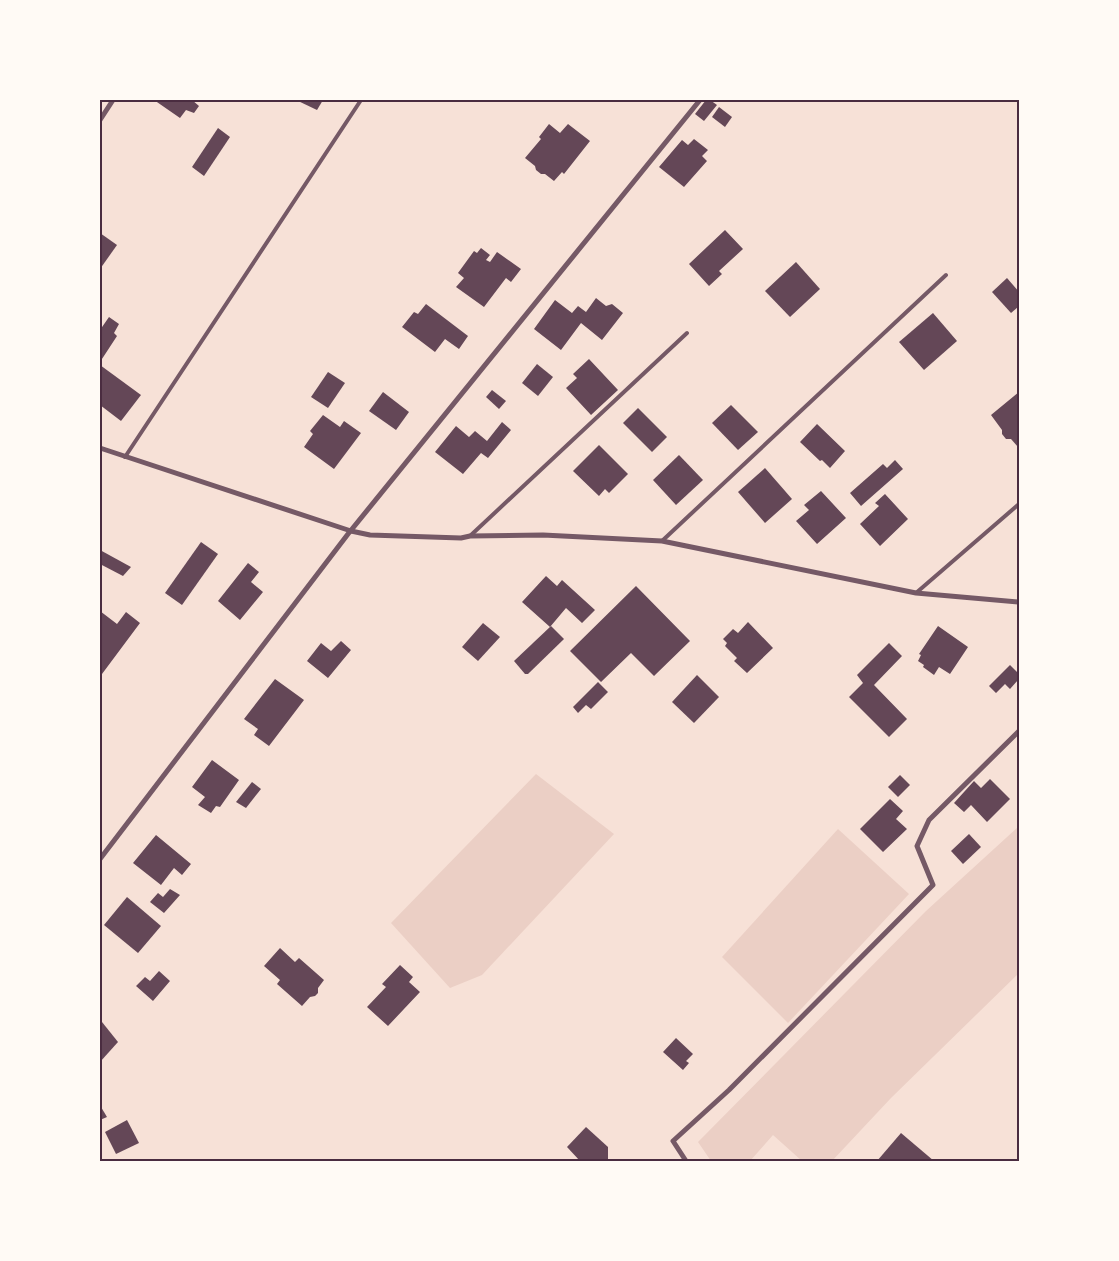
<svg xmlns="http://www.w3.org/2000/svg" width="1119" height="1261" viewBox="0 0 1119 1261" font-family="Karla,sans-serif">
<style>
.green{fill:#ebcfc5}
.building{fill:#644757}
.lines{fill:none;stroke-linecap:round;stroke-linejoin:round}
.service{stroke:#755966;stroke-width:4}
.minor{stroke:#755966;stroke-width:5}
.neatline{fill:none;stroke:#4a2c40;stroke-width:2}
</style>
<rect width="100%" height="100%" fill="#f7e1d7"/>
<g class="green">
<path d="M536 774 614 834 482 975 450 988 391 923Z"/>
<path d="M1019 826V973L891 1098 832 1161H802L773 1135 750 1161H711L698 1142 926 911Z"/>
<path d="M838 829 909 894 788 1023 722 957Z"/>
</g>
<g class="building">
<path d="M154 100H192L199 106 194 113 186 110 180 118Z"/>
<path d="M296 100H323L317 110Z"/>
<path d="M706 100H710L717 105 704 121 695 114Z"/>
<path d="M719 107 732 117 725 127 712 117Z"/>
<path d="M549 124 560 133 568 124 590 141 564 174 562 172 554 181 545 174H541L536 170 535 166 525 158 541 139 539 137Z"/>
<path d="M218 128 230 137 204 176 192 167Z"/>
<path d="M694 139 708 150 702 156 707 161 684 187 659 167 682 140 688 145Z"/>
<path d="M725 230 743 249 719 271 722 274 709 286 689 264Z"/>
<path d="M100 233 117 245 100 269Z"/>
<path d="M481 248 490 255 486 260 490 262 497 252 521 269 511 282 506 278 484 307 456 287 464 278 458 273 474 251 477 253Z"/>
<path d="M796 262 820 289 790 317 765 291Z"/>
<path d="M1007 278 1019 292V306L1011 313 992 292Z"/>
<path d="M596 298 606 306 612 304 623 313 602 340 581 323 561 350 534 329 555 300 572 313 578 306 586 312Z"/>
<path d="M426 304 468 336 459 349 445 339 435 352 402 327 414 312 418 314Z"/>
<path d="M933 313 957 341 924 370 899 342Z"/>
<path d="M109 317 119 324 114 333 117 336 100 362V330Z"/>
<path d="M589 359 618 390 591 415 566 388 577 378 573 374Z"/>
<path d="M537 364 553 377 538 396 522 383Z"/>
<path d="M100 365 141 395 121 421 100 405Z"/>
<path d="M328 372 345 383 328 408 311 397Z"/>
<path d="M492 390 506 401 499 409 486 397Z"/>
<path d="M383 392 409 412 396 430 369 411Z"/>
<path d="M1019 392V446L1018 447 1011 439H1006L1002 434V430L991 415Z"/>
<path d="M731 405 758 432 738 450 712 423Z"/>
<path d="M638 408 667 437 652 452 623 423Z"/>
<path d="M323 415 340 427 344 421 361 433 334 469 304 447 313 434 310 431Z"/>
<path d="M502 422 511 430 488 458 481 453 463 474 435 452 456 426 469 437 475 431 487 441Z"/>
<path d="M817 424 845 451 830 468 822 460 820 461 800 442Z"/>
<path d="M599 445 628 474 609 493 605 489 599 496 573 471Z"/>
<path d="M679 455 703 480 676 505 653 480Z"/>
<path d="M895 460 903 469 861 506 850 493 883 464 887 468Z"/>
<path d="M765 468 792 499 765 523 738 492Z"/>
<path d="M821 491 846 518 817 544 796 521 809 510 804 505Z"/>
<path d="M885 494 908 519 880 546 860 524 879 506 875 503Z"/>
<path d="M201 542 218 554 182 605 165 593Z"/>
<path d="M100 550 131 567 123 576 100 564Z"/>
<path d="M248 563 259 572 251 582 263 592 240 620 218 601Z"/>
<path d="M546 576 557 586 562 580 595 610 582 623 566 608 550 627 522 602Z"/>
<path d="M636 586 690 641 654 676 631 653 601 682 570 651Z"/>
<path d="M100 611 117 624 126 612 140 623 102 674 100 673Z"/>
<path d="M748 622 773 648 747 673 734 661 737 658 725 646 727 643 723 639 733 629 738 633Z"/>
<path d="M483 623 500 637 478 661 462 647Z"/>
<path d="M551 626 564 639 528 674H525L514 661Z"/>
<path d="M938 626 968 647 950 674 939 667 934 675 923 667 924 665 918 661 921 655 919 654Z"/>
<path d="M341 641 351 650 328 678 307 661 321 643 331 651Z"/>
<path d="M889 643 902 656 874 685 907 719 889 737 849 697 863 683 857 675Z"/>
<path d="M1010 665 1019 674V679L1010 689 1005 684 996 693 989 686Z"/>
<path d="M697 675 719 697 694 723 672 702Z"/>
<path d="M275 679 304 700 269 746 254 735 258 729 244 719Z"/>
<path d="M598 682 608 692 591 709 586 705 578 713 573 707Z"/>
<path d="M212 760 239 780 220 807 216 806 211 813 198 805 205 797 192 787Z"/>
<path d="M900 775 910 785 898 797 888 787Z"/>
<path d="M990 779 1010 799 987 822 971 805 964 812 954 803 974 781 981 788Z"/>
<path d="M252 782 261 789 246 808 236 802Z"/>
<path d="M890 799 903 811 896 819 907 829 883 852 860 829Z"/>
<path d="M969 834 981 847 963 864 951 851Z"/>
<path d="M156 835 191 864 182 875 174 868 161 885 133 863Z"/>
<path d="M170 889 180 895 164 913 150 902 158 893 163 897Z"/>
<path d="M127 897 161 926 138 953 104 925Z"/>
<path d="M280 948 295 962 299 958 324 980 318 988V993L315 996 310 997 302 1006 277 984 280 980 264 966Z"/>
<path d="M400 965 413 977 409 982 420 992 388 1026 367 1007 386 987 382 984Z"/>
<path d="M159 971 170 981 153 1001 136 986 145 977 150 981Z"/>
<path d="M102 1022 118 1042 100 1062V1024Z"/>
<path d="M676 1038 693 1054 686 1061 689 1063 683 1070 663 1052Z"/>
<path d="M101 1107 107 1117 100 1120V1108Z"/>
<path d="M127 1120 139 1143 116 1154 105 1132Z"/>
<path d="M586 1127 608 1147V1161H580L567 1147Z"/>
<path d="M901 1133 934 1161H877Z"/>
</g>
<g class="lines">
<g class="service">
<path d="M125 457 361 100"/>
<path d="M470 536 687 333"/>
<path d="M662 541 946 275"/>
<path d="M916 593 1019 504"/>
</g>
<g class="minor">
<path d="M100 120 113 100"/>
<path d="M100 448 351 531 370 535 461 538 470 536 543 535 662 541 916 593 1019 602"/>
<path d="M100 859 348 534 700 100"/>
<path d="M686 1161 673 1141 729 1090 933 885 917 846 929 820 1019 731"/>
</g>
</g>
<rect width="1119" height="1261" fill="none" stroke="#fffaf5" stroke-width="202"/>
<rect x="101" y="101" width="917" height="1059" class="neatline"/>
</svg>
